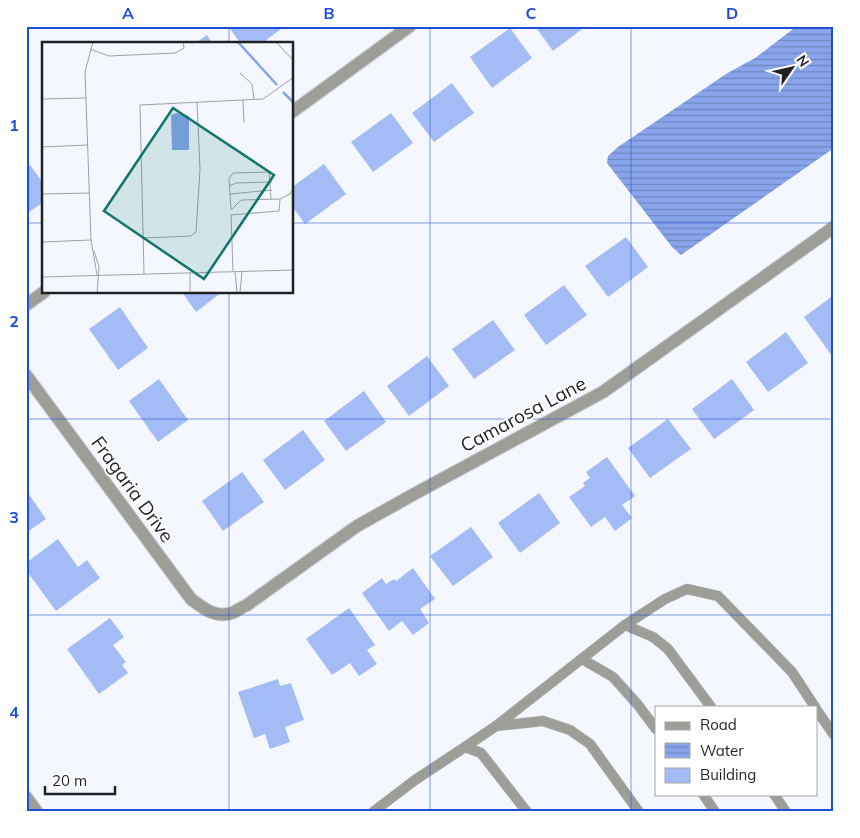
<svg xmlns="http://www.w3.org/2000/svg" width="860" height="838" viewBox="0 0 860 838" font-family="Mulish,sans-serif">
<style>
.water{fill:url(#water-rules)}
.building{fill:#a4bcf5}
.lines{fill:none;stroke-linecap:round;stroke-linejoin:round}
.service-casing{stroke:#ced0d7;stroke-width:11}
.minor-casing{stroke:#ced0d7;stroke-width:14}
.tertiary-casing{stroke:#ced0d7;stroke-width:14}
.service{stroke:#9e9e99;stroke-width:10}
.minor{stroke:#9e9e99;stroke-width:12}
.tertiary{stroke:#9e9e99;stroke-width:12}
.grid{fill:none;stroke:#1d4ed8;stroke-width:1;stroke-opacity:0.55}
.labels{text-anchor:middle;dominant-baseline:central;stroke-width:4;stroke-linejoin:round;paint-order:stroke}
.street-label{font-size:19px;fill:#1f2125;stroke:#fff}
.inset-river{fill:none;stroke:#88a4eb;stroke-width:2.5}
.inset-road{fill:none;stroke:#9fa1a7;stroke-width:1}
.view{fill:#0f766e;fill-opacity:0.15;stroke:#0f766e;stroke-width:2.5}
.inset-edge{fill:none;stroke:#1f2125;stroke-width:2.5}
.neatline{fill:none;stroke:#1d4ed8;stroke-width:2}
.grid-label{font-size:16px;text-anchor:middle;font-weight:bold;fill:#1d4ed8}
</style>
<defs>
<pattern id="water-rules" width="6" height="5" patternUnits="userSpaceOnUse" patternTransform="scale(1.25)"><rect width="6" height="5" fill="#88a4eb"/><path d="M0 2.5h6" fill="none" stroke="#6f85be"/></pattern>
</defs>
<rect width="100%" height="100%" fill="#f4f7fe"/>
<path class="water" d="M797 26H828L834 33V148L681 255 672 247 607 163 608 156 618 147 726 74 755 58Z"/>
<g class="building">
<path d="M228 26H285L261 44H241Z"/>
<path d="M535 26H586L553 51Z"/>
<path d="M510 28 532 58 492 88 470 57Z"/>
<path d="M207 35 213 44H194Z"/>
<path d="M452 83 474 113 434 142 412 113Z"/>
<path d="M391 113 413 143 373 172 351 142Z"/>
<path d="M324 164 346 194 305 224 292 206V187Z"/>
<path d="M30 165 44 184V202L26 214V168Z"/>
<path d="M626 237 648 267 608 297 585 266Z"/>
<path d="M564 285 587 315 546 345 524 315Z"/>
<path d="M182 292H222L196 312Z"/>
<path d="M834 295V354L832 356 804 317Z"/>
<path d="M120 307 148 348 118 370 89 329Z"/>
<path d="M493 320 515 350 474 379 452 349Z"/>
<path d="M786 332 808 363 768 392 746 362Z"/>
<path d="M427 356 449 386 409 416 387 386Z"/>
<path d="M159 379 188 420 158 442 129 401Z"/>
<path d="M732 379 754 410 714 439 692 409Z"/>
<path d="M364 391 386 422 346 451 324 421Z"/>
<path d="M668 419 691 449 650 478 628 448Z"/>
<path d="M303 430 325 460 285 490 263 460Z"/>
<path d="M607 457 635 496 622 505 632 518 615 531 605 517 591 527 569 497 585 486 583 483 590 478 586 472Z"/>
<path d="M242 472 264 502 223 531 202 501Z"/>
<path d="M26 490 46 519 26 533Z"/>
<path d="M539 493 560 523 520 553 498 523Z"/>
<path d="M471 527 493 557 453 586 430 556Z"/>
<path d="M58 539 78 567 87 560 100 578 56 611 26 570V563Z"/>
<path d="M413 568 435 599 420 609 429 623 413 635 402 621 389 631 362 593 382 578 386 584 394 579 396 581Z"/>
<path d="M349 608 375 645 367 650 377 664 359 676 350 663 332 675 306 639Z"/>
<path d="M110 618 124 637 113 645 126 662 122 665 128 673 99 694 67 649Z"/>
<path d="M278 679 280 686 291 683 304 720 285 727 290 742 270 749 265 734 254 738 238 692Z"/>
</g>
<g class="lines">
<defs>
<g id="service">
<path d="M625 625 653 637 668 649 711 707"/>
<path d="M582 659 613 677 638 705 656 729"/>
<path d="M816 709 834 735"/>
<path d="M496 726 625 625 665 599 687 589 718 596 792 672 815 707"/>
<path d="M465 747 496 726 543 721 570 730 590 744 639 812"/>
<path d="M703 794 715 812"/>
<path d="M774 794 786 812"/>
<path d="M373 812 415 780 465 747 481 753 527 812"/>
</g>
<g id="minor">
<path d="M292 112 410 26"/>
<path d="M26 305 44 292"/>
<path d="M26 375 191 599C204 609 215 618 232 613 237 611 242 607 247 605L357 526 416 493 603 392 834 227"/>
</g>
<path id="tertiary" d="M26 797 37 812"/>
</defs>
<use href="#service" class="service-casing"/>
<use href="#minor" class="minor-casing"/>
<use href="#tertiary" class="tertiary-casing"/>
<use href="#service" class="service"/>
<use href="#minor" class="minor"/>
<use href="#tertiary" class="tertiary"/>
</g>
<path class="grid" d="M229 26V44M430 26V812M631 26V812M26 223H44M292 223H834M229 292V812M26 419H834M26 615H834"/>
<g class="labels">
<g class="street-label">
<text transform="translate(523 414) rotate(-28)">Camarosa Lane</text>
<text transform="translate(133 489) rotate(54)">Fragaria Drive</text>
</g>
</g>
<g transform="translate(42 42)">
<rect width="251" height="251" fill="#f4f7fe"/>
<path d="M135 71 147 74V108H130L129 73Z" fill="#88a4eb"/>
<path class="inset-river" d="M196 0 235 43M241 50 252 61"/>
<path class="inset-road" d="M51 0 43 30 49 198 55 233M234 0 252 19M48 7 67 14 133 11 142 6 141 0M198 31 210 42 212 58M0 57 44 56M201 58 202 81M0 105 46 103M187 144 194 141 230 140M0 152 48 151M188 152 230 148M190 167 199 158 238 157M189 168 187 137 191 131 227 130 229 157M101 196 149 194 154 190 158 128 155 60M0 200 49 198M52 209 57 225 55 251M191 229 189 173 237 169 238 157 248 152 252 145M193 229 195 251M148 230V251M102 232 98 63 221 57 252 35M0 235 252 228M198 251 200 229"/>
<path class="view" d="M131 66 232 133 162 237 62 169Z"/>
<rect width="251" height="251" class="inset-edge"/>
</g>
<rect width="860" height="838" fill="none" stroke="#ffffff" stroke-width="55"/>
<rect x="655" y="706" width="162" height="90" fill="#ffffff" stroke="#a5a6a8"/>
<rect x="665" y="722" width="25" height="8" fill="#9e9e99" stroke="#a5a6a8"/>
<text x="700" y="730" font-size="15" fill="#1f2125">Road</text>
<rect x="665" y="743" width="25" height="15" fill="url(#water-rules)" stroke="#a5a6a8"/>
<text x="700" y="756" font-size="15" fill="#1f2125">Water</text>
<rect x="665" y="768" width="25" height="15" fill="#a4bcf5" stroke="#a5a6a8"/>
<text x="700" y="780" font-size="15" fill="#1f2125">Building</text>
<g transform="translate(792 68) rotate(56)" stroke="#ffffff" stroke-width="4" paint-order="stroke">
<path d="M0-4L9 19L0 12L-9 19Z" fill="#1f2125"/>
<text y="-8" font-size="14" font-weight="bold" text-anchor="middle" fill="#1f2125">N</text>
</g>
<path d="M45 786v8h70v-8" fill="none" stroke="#1f2125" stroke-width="2.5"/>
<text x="52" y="786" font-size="15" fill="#1f2125" stroke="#ffffff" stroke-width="4" paint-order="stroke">20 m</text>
<rect x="28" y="28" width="804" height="782" class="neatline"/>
<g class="grid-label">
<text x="128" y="19">A</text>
<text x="329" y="19">B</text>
<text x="531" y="19">C</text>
<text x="732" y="19">D</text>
<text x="14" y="131">1</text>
<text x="14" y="327">2</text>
<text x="14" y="523">3</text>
<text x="14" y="718">4</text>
</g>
</svg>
